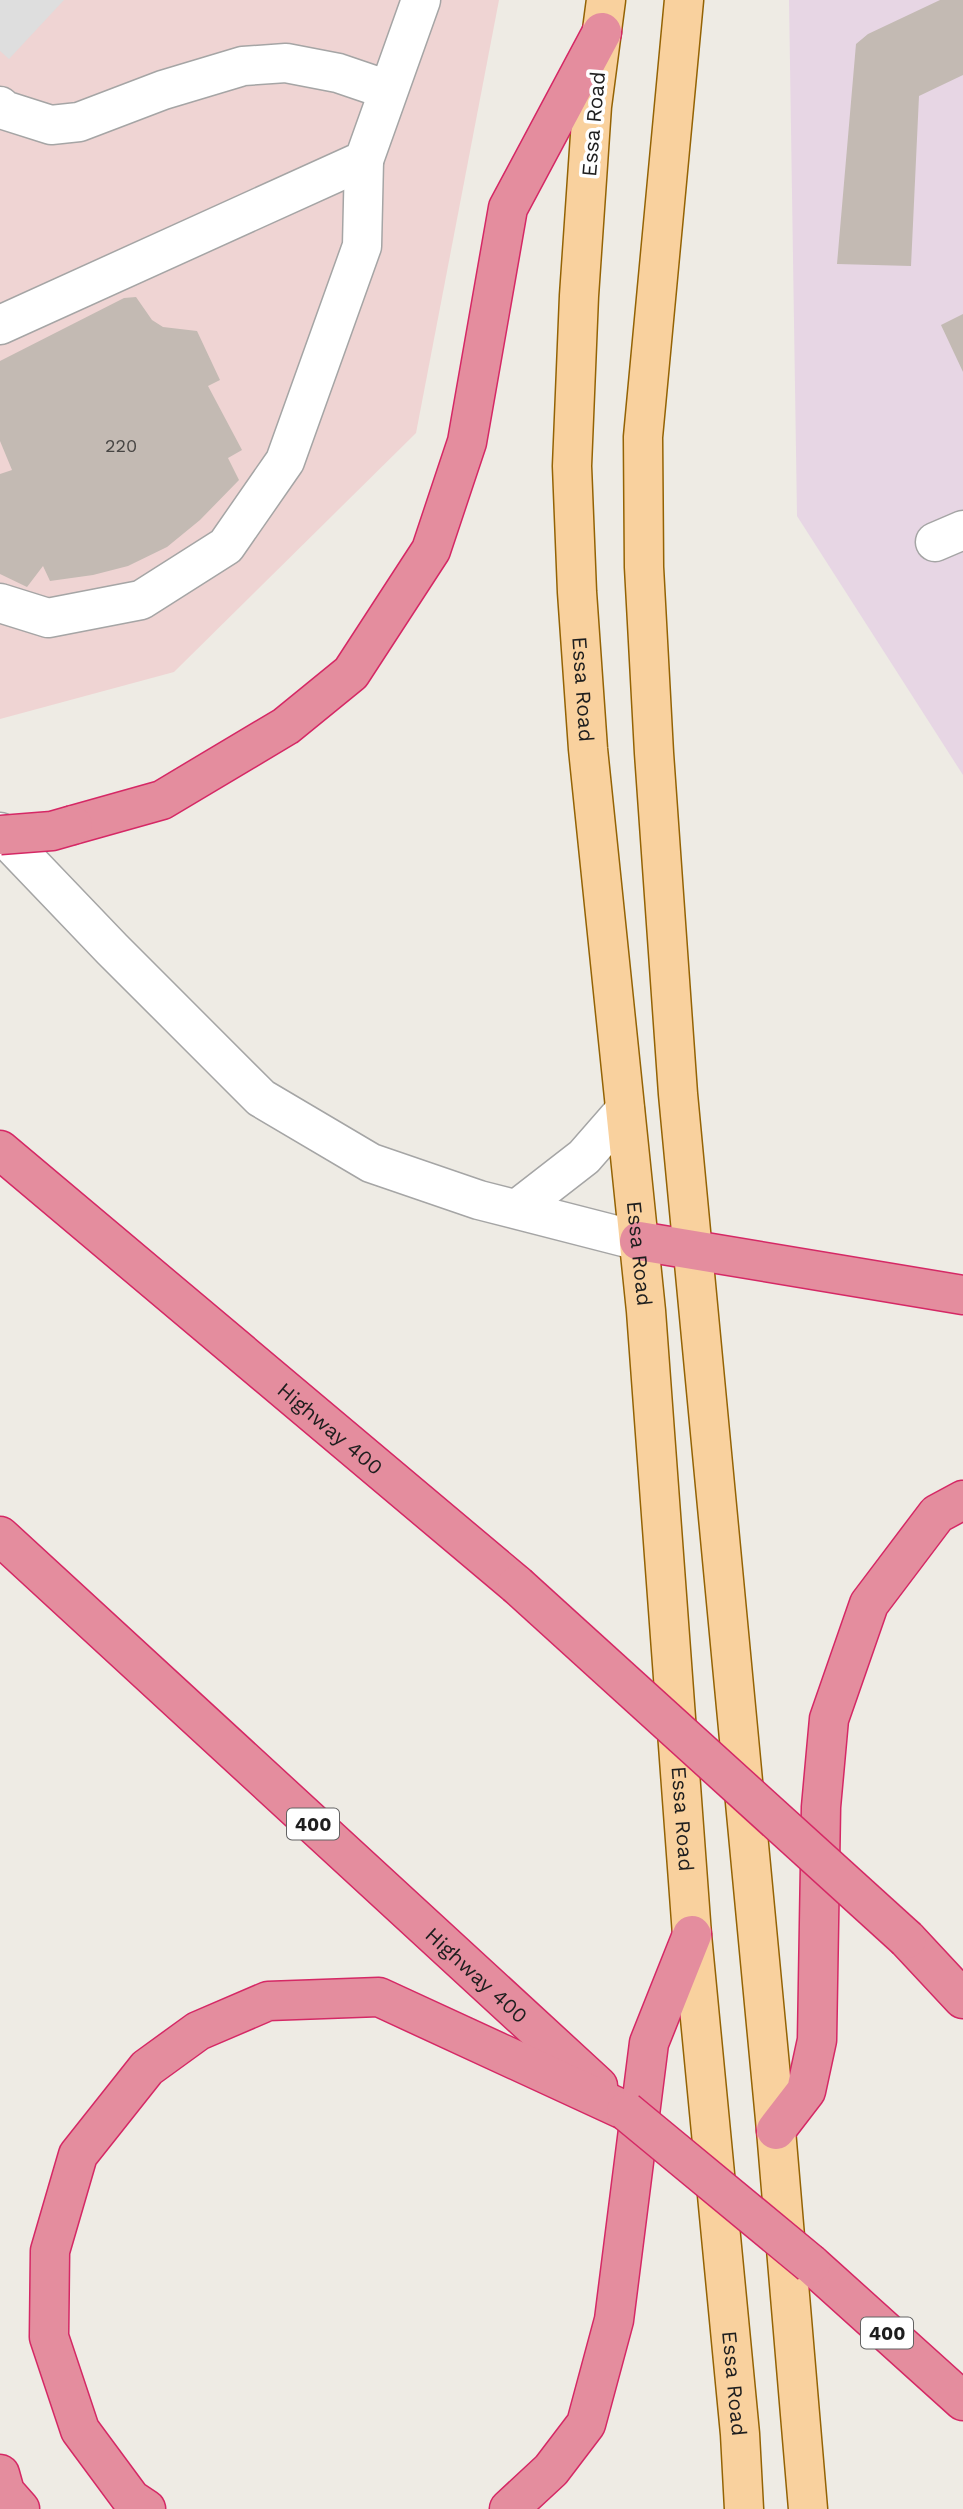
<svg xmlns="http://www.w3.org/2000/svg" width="963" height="2509" viewBox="0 0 963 2509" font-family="'Work Sans',sans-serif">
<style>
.commercial{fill:#efd4d3}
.industrial{fill:#e7d6e4}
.parking{fill:#dedede}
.building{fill:#c3bab3}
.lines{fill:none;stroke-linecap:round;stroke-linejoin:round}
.minor-casing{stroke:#a5a5a5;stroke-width:41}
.major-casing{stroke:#946304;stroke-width:41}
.highway-casing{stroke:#d52865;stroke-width:41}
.minor{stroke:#fff;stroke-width:38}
.major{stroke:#f9d19e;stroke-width:38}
.highway{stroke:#e48d9e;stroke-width:38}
.highway-bridge-casing{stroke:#d52865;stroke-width:41;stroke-linecap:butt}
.highway-bridge{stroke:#e48d9e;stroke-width:38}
.labels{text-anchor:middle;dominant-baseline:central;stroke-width:7;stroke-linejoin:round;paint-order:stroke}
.number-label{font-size:18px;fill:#474543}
.shield{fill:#fff;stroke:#626262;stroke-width:2}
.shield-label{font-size:19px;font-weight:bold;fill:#1e1e1e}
.street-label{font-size:21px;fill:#1e1e1e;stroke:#fff}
</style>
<rect width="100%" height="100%" fill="#eeebe4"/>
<path class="commercial" d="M0 0H499L416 433 174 672 0 719Z"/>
<path class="industrial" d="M789 0H963V775L797 516Z"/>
<path class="parking" d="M0 0H64L9 59 0 51Z"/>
<g class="building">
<path d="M940 0H963V75L919 96 911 266 837 264 856 44 868 34Z"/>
<path d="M136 297 152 320 163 327 197 331 220 380 208 386 242 450 228 458 239 480 200 520 167 547 128 566 93 575 50 581 43 566 27 587 0 574V474L12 470 0 441V361L124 298Z"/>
<path d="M963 314V372L941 325Z"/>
</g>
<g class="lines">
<defs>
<g id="minor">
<path d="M0 106 4 110 51 125 79 122 163 90 243 66 286 63 338 73 388 90"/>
<path d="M0 325 364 160 421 0"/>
<path d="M935 542 963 530"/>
<path d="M0 603 48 618 141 600 226 546 285 461 362 246 364 160"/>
<path d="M0 832 112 949 261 1098 371 1163 479 1200 639 1241"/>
<path d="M517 1209 584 1157 625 1110"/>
</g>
<g id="major">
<path id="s1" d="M606 0 592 106 579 296 572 466 577 592 588 749 646 1311 692 1935 740 2434 744 2509"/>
<path d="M684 0 643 437 644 567 654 753 678 1094 776 2130 808 2509"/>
</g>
<g id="highway">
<path d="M73 825 162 800 286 726 351 673 431 550 467 442 508 208 602 32"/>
<path id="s2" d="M0 1150 517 1585"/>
<path d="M639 1241 963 1295"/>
<path id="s3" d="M0 1536 598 2086"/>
<path d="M907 1939 963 1999"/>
<path d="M776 2130 806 2091 817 2040 821 1807 829 1719 869 1604 937 1514 963 1500"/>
<path d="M811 2264 963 2401"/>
<path d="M0 2474 5 2492 20 2509"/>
<path d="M146 2509 131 2499 80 2430 49 2337 50 2251 78 2155 147 2068 198 2031 268 2001 379 1997 626 2111"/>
<path d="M509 2509 551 2470 586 2424 614 2320 649 2043 692 1935"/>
</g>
</defs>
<use href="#minor" class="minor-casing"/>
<use href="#major" class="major-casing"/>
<use href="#highway" class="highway-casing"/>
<use href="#minor" class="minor"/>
<use href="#major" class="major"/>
<use href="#highway" class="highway"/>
<defs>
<g id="highway-bridge">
<path d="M0 835 52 831 73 825"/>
<path d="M517 1585 907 1939"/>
<path d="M626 2111 811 2264"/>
</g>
</defs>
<use href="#highway-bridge" class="highway-bridge-casing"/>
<use href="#highway-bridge" class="highway-bridge"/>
</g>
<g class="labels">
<g class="number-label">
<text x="121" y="445">220</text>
</g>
<g class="shield">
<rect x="287" y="1808.5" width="52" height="31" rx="5"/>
<rect x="861" y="2317.5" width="52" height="31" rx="5"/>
</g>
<g class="shield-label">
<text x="313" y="1824">400</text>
<text x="887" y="2333">400</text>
</g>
<g class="street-label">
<text transform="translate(593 124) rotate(-85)">Essa Road</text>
<text stroke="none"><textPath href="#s1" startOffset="691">Essa Road</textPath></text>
<text stroke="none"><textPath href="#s1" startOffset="1258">Essa Road</textPath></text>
<text stroke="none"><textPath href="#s2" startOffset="432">Highway 400</textPath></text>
<text stroke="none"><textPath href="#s1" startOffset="1825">Essa Road</textPath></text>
<text stroke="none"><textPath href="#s3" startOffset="648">Highway 400</textPath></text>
<text stroke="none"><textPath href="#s1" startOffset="2392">Essa Road</textPath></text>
</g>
</g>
</svg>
